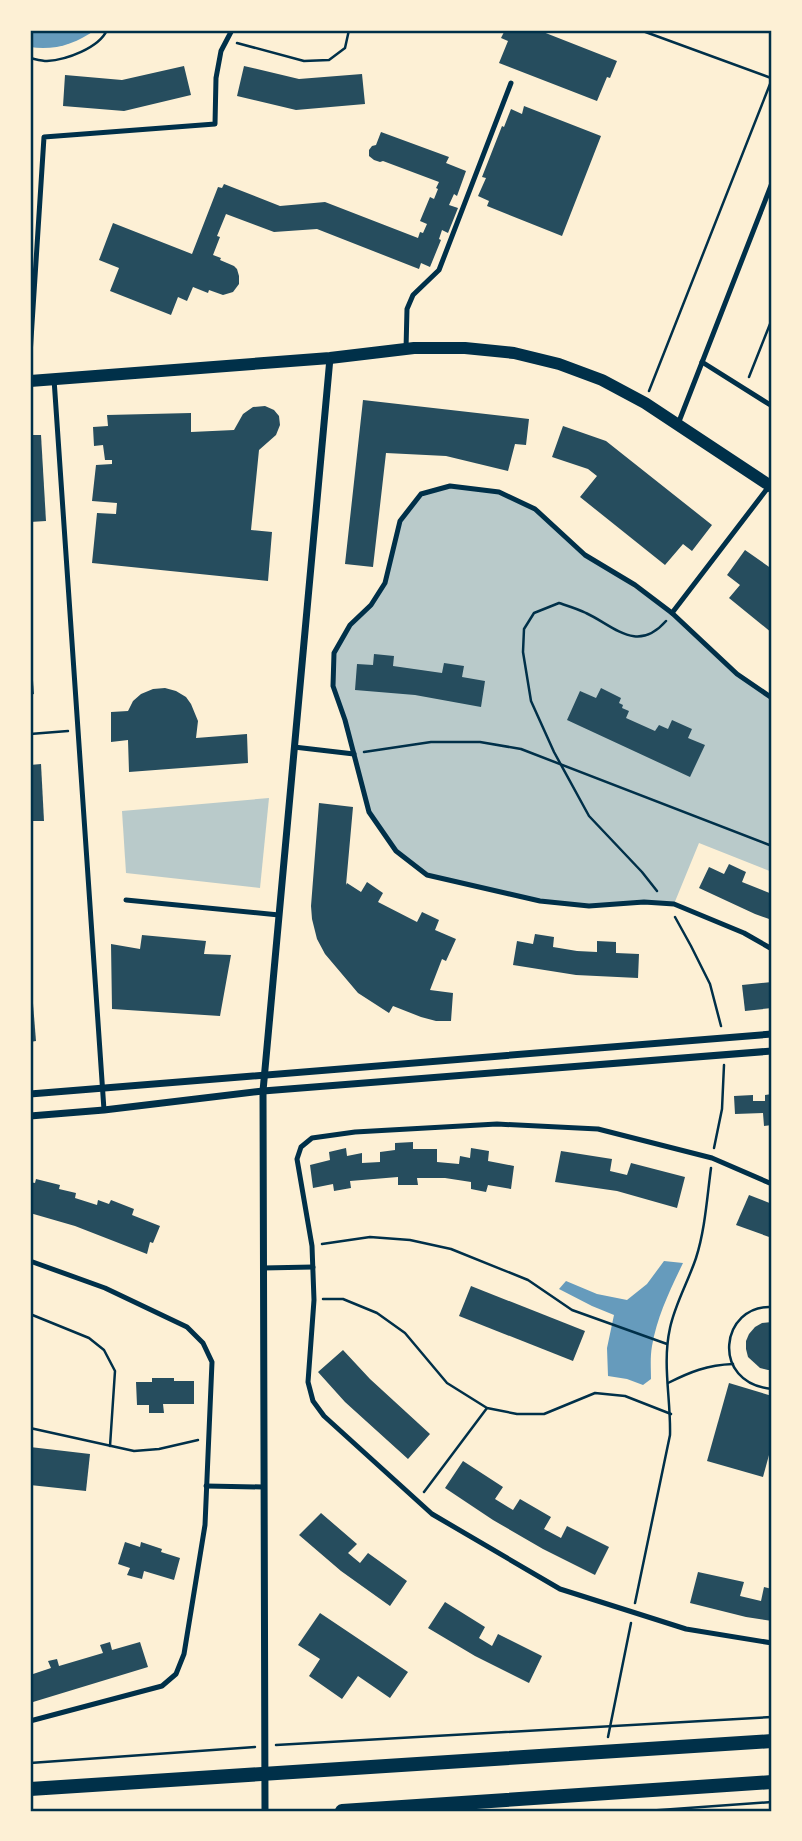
<svg xmlns="http://www.w3.org/2000/svg" width="802" height="1841" viewBox="0 0 802 1841" font-family="Literata,serif">
<style>
.green{fill:#b9caca}
.water{fill:#669bbc}
.building{fill:#264d5e}
.lines{fill:none;stroke-linecap:round;stroke-linejoin:round}
.path{stroke:#003049;stroke-width:2.5}
.service{stroke:#003049;stroke-width:5}
.minor{stroke:#003049;stroke-width:7}
.tertiary{stroke:#003049;stroke-width:12}
.secondary{stroke:#003049;stroke-width:14}
.neatline{fill:none;stroke:#003049;stroke-width:2.5}
</style>
<rect width="100%" height="100%" fill="#fdf0d5"/>
<g class="green">
<path d="M450 486 499 492 535 509 585 555 672 613 737 674 772 698V872L699 843 674 904 589 906 540 901 427 875 396 851 369 812 333 686 334 653 350 625 371 605 385 583 400 521 421 494Z"/>
<path d="M269 798 260 888 126 873 122 811Z"/>
</g>
<g class="water">
<path d="M30 30H95C76 44 53 51 30 47Z"/>
<path d="M664 1261 683 1263C670 1290 657 1317 652 1346 650 1357 651 1369 651 1379L643 1385 627 1379 608 1376 607 1348 614 1315 592 1306 559 1289 566 1281 597 1294 627 1300 647 1284Z"/>
</g>
<g class="building">
<path d="M505 30H538L617 61 610 78 607 77 597 101 499 63 508 41 501 38Z"/>
<path d="M184 66 191 95 124 111 63 106 65 75 122 80Z"/>
<path d="M244 66 299 79 362 74 365 104 296 110 237 96Z"/>
<path d="M524 106 601 136 562 236 487 206 489 201 478 196 486 178 482 177 502 126 504 127 511 109 522 114Z"/>
<path d="M381 132 449 157 446 163 466 171 457 196 454 194 449 205 458 208 448 233 442 230 439 239 441 240 430 267 421 263 419 269 317 229 274 232 226 214 217 236 220 237 213 255 221 258 220 260 234 266 237 269 239 276V284L233 292 223 295 209 290 208 293 193 287 187 301 178 297 171 315 110 291 119 268 99 260 113 223 192 254 218 187 222 188 224 184 280 206 325 202 418 238 420 232 423 233 427 224 420 221 430 197 434 199 438 189 436 188 439 182 383 161 380 162 374 160 369 156V150L372 146 376 145Z"/>
<path d="M363 400 529 419 526 445 515 444 508 471 446 456 386 453 373 567 345 564Z"/>
<path d="M265 406 274 410 279 416 280 425 276 435 259 450 251 530 272 532 268 581 92 563 97 513 116 514 117 503 92 501 96 465 112 464V460H105L103 445 94 446 93 427 108 426 107 415 191 413V432L234 430 243 414 253 407Z"/>
<path d="M563 426 606 441 712 525 692 551 683 544 665 565 580 497 597 476 588 469 552 457Z"/>
<path d="M30 435H41L46 521 30 522Z"/>
<path d="M745 550 772 569V633L729 598 740 585 727 575Z"/>
<path d="M374 654 394 656 393 666 442 673 444 663 464 666 462 677 485 681 481 707 415 695 355 690 357 664 373 665Z"/>
<path d="M30 667H32L34 694 30 695Z"/>
<path d="M165 688 176 691 186 697 191 704 198 721 196 738 247 734 248 763 129 772 128 740 111 742V712L128 711 133 701 141 694 153 689Z"/>
<path d="M601 688 621 698 619 703 623 705 622 708 629 711 626 718 655 731 659 725 668 729 672 720 692 729 688 738 705 745 690 777 567 720 580 691 596 698Z"/>
<path d="M41 764 44 821H30V765Z"/>
<path d="M319 803 353 807 346 885 347 883 361 892 367 882 383 893 378 902 417 922 422 912 439 920 435 930 456 939 446 961 442 959 430 990 453 993 451 1021H436L421 1017 393 1006 389 1013 358 993 325 954 317 939 312 919 311 906Z"/>
<path d="M729 864 746 872 742 882 772 894V920L755 914 699 888 709 867 724 874Z"/>
<path d="M535 934 554 937 553 947 577 951 597 952V941L616 942V953L639 954 638 978 576 975 513 965 517 941 533 944Z"/>
<path d="M142 935 206 941 204 954 231 955 220 1016 112 1009 111 944 140 949Z"/>
<path d="M772 982V1008L745 1011 742 985Z"/>
<path d="M30 991H32L36 1041 30 1042Z"/>
<path d="M772 1094V1125L764 1126 763 1113 735 1114 734 1096 753 1095V1101H765V1095Z"/>
<path d="M413 1142V1149H437V1162L459 1164 460 1156 470 1158 471 1148 489 1151 488 1161 514 1166 511 1189 488 1185 486 1192 471 1189V1182L445 1178H417L418 1185H398V1177L350 1181 351 1188 334 1191 333 1184 313 1188 310 1165 330 1160 329 1152 346 1148 347 1156 362 1153V1163L380 1162V1152L395 1150V1143Z"/>
<path d="M561 1151 612 1159 610 1171 627 1175 631 1163 685 1177 677 1208 617 1191 555 1182Z"/>
<path d="M36 1179 60 1185 59 1189 76 1193 75 1198 97 1205 98 1200 109 1204 111 1200 134 1209 132 1215 160 1226 153 1243 150 1242 147 1254 75 1226 30 1213V1182L35 1183Z"/>
<path d="M749 1195 772 1204V1238L736 1225Z"/>
<path d="M471 1286 585 1331 573 1361 459 1316Z"/>
<path d="M772 1322V1370H768L760 1368 748 1357 746 1349V1341L749 1334 755 1327 762 1323Z"/>
<path d="M343 1350 370 1379 430 1434 408 1459 345 1402 318 1372Z"/>
<path d="M152 1378H174V1381H194V1404H163L164 1413H149V1405H137L136 1382H152Z"/>
<path d="M729 1383 772 1396V1444L763 1477 707 1461Z"/>
<path d="M30 1447 90 1454 86 1491 30 1485Z"/>
<path d="M463 1461 503 1487 495 1499 513 1510 520 1499 551 1517 544 1529 561 1538 567 1526 609 1547 595 1575 543 1549 493 1520 445 1488Z"/>
<path d="M321 1513 357 1544 348 1553 360 1563 368 1553 407 1581 390 1606 341 1571 299 1535Z"/>
<path d="M125 1542 140 1547 141 1542 162 1549 161 1552 180 1558 174 1580 144 1571 142 1579 127 1575 130 1568 118 1564Z"/>
<path d="M698 1572 744 1582 740 1596 761 1601 764 1587 772 1589V1621L746 1617 690 1603Z"/>
<path d="M445 1602 485 1627 479 1638 492 1646 498 1634 542 1656 529 1683 475 1656 428 1628Z"/>
<path d="M320 1613 408 1672 390 1698 358 1676 342 1699 309 1676 320 1659 298 1645Z"/>
<path d="M110 1642 112 1650 140 1642 148 1667 33 1702 30 1690V1675L51 1668 48 1661 57 1659 59 1666 103 1653 100 1645Z"/>
</g>
<g class="lines">
<g class="path">
<path d="M640 30 771 78"/>
<path d="M237 43 304 61 329 60 345 48 349 30"/>
<path d="M30 58C35 59 42 61 47 61 66 60 99 48 107 30"/>
<path d="M749 377 772 319"/>
<path d="M649 391 772 79"/>
<path d="M30 734 68 731"/>
<path d="M364 752 431 742H480L521 749 772 846"/>
<path d="M657 891 642 872 589 816 554 752 531 701 523 652 524 629 534 613 559 603C568 606 578 609 586 613 614 626 637 654 666 621"/>
<path d="M675 917 691 946 710 984 721 1026"/>
<path d="M714 1148 722 1109 724 1065"/>
<path d="M322 1244 370 1237 410 1240 451 1249 528 1280 572 1310 667 1344"/>
<path d="M323 1299H343L377 1313 405 1333 447 1383 487 1408 517 1414H544L595 1393 625 1396 671 1414"/>
<path d="M772 1307C721 1304 709 1383 772 1389"/>
<path d="M30 1314 89 1338 104 1350 115 1371 110 1446"/>
<path d="M668 1383C690 1372 707 1365 733 1364"/>
<path d="M30 1428 134 1451 159 1449 198 1440"/>
<path d="M424 1492 487 1408"/>
<path d="M635 1603 670 1435C671 1399 662 1364 670 1328 675 1304 688 1282 696 1258 705 1230 707 1198 711 1168"/>
<path d="M608 1737 631 1623"/>
<path d="M276 1745 772 1717"/>
<path d="M30 1763 255 1747"/>
<path d="M646 1811 772 1802"/>
</g>
<g class="service">
<path d="M406 349 407 309 413 295 439 270 511 83"/>
<path d="M30 355 44 137 215 124 216 78 221 51 232 30"/>
<path d="M702 362 772 406"/>
<path d="M54 379 104 1110"/>
<path d="M678 424 772 183"/>
<path d="M672 613 770 485"/>
<path d="M772 698 737 674 672 613 635 585 585 555 535 509 499 492 450 486 421 494 400 521 385 583 371 605 350 625 334 653 333 686 345 720 369 812 396 851 427 875 540 901 589 906 644 902 674 904 744 933 772 949"/>
<path d="M294 747 354 754"/>
<path d="M126 900 279 915"/>
<path d="M772 1184 712 1158 598 1129 497 1124 355 1132 312 1138 301 1147 297 1159 312 1246 314 1300 308 1382 313 1401 324 1416 432 1514 560 1589 686 1629 772 1643"/>
<path d="M30 1261 105 1288 187 1327 203 1343 212 1362 205 1525 184 1654 176 1674 162 1686 30 1721"/>
<path d="M263 1268 313 1267"/>
<path d="M206 1486 263 1487"/>
</g>
<g class="minor">
<path d="M30 1094 772 1034"/>
<path d="M30 1116 104 1110 263 1091 772 1051"/>
<path d="M265 1811 263 1091 330 358"/>
</g>
<path class="tertiary" d="M30 381 330 358 414 348H465L514 353 559 364 602 380 645 403 772 487"/>
<g class="secondary">
<path d="M30 1789 772 1741"/>
<path d="M342 1811 772 1782"/>
</g>
</g>
<rect width="802" height="1841" fill="none" stroke="#fdf0d5" stroke-width="63"/>
<rect x="32" y="32" width="738" height="1778" class="neatline"/>
</svg>
